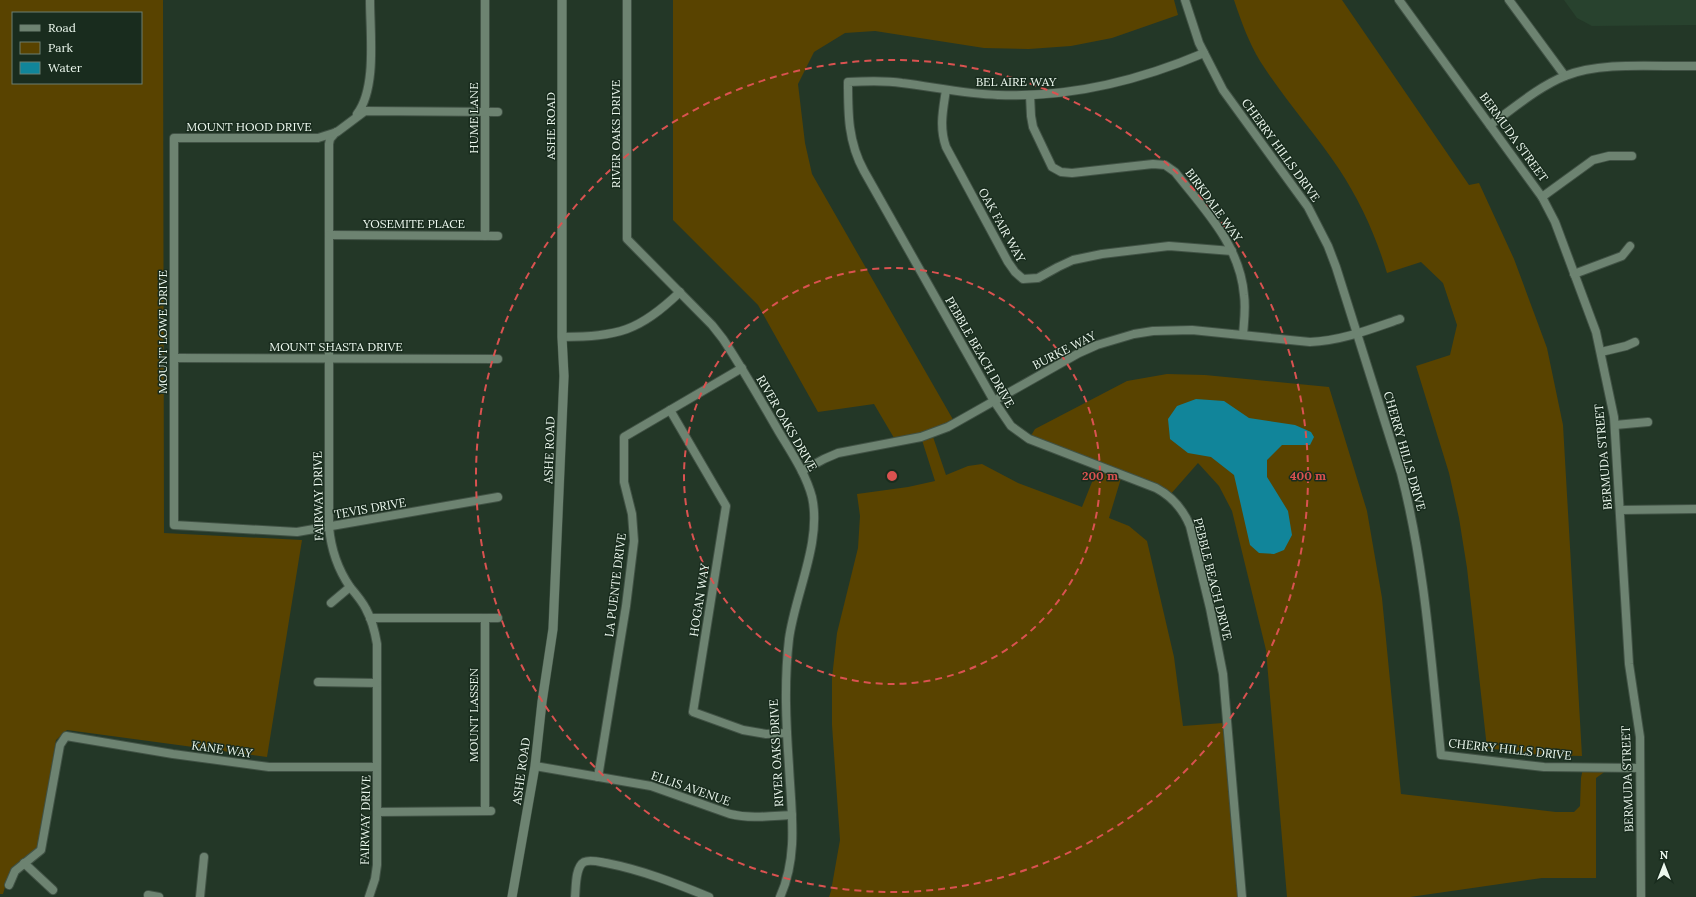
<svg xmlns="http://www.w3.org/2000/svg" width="1696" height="897" viewBox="0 0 1696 897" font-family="Lora,serif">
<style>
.built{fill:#28422e}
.green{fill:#594300;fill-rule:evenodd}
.water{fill:#11859a}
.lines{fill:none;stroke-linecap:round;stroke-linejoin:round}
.minor-casing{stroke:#415245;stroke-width:10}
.tertiary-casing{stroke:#415245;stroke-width:10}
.minor{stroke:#6d8371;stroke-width:8}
.tertiary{stroke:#6d8371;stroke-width:9}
.ring{fill:none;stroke:#da5250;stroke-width:2;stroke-dasharray:7 5}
.labels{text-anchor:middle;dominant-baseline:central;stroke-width:3;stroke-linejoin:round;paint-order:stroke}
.street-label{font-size:12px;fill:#ecf8ee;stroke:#192c1e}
.centre{fill:#da5250;stroke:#192c1e;stroke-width:2}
.ring-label{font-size:12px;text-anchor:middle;font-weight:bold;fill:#da5250;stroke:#192c1e;stroke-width:3;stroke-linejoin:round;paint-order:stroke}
</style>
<rect width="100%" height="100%" fill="#233727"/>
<path class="built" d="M1564 0H1696V25L1592 26 1577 18Z"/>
<g class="green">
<path d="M0 0H163L164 533 302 540 267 757 67 730 56 740 38 847 11 868 3 894H0ZM13 13H141V83H13Z"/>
<path d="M673 0H1174L1178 15 1112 38 1071 46 1029 49 984 48 875 31 845 33 814 52 798 84 805 143 812 174 955 423 932 434 946 475 968 466 982 464 1018 483 1082 507 1098 467 1029 439 1035 429 1127 381 1167 374 1205 375 1329 387 1367 511 1382 598 1401 794 1556 812H1574L1580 806 1581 778 1583 768H1610L1596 778V878H1542L1410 897H1287L1266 650 1232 511 1219 486 1198 463 1169 496 1122 475 1109 518 1129 526 1147 541 1174 657 1183 726 1223 723 1240 897H829L831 891 840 840 832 725V678L837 633 858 548 860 516 857 494 908 487 935 481 921 437 897 443 874 404 818 412 758 305 673 220Z"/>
<path d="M1234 0H1342L1469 185 1479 183 1514 259 1547 348 1563 425 1582 756 1540 755 1487 748 1467 568 1459 518 1449 473 1416 366 1450 355 1457 325 1443 283 1421 262 1387 273C1376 236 1360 201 1339 169 1314 132 1284 99 1260 61 1249 43 1241 21 1234 0Z"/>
</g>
<path class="water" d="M1196 399 1224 401 1249 418 1295 425 1311 432 1314 437 1310 445H1282L1267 460V477L1288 511 1292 535 1284 550 1274 554 1259 553 1250 545 1234 475 1211 457 1188 453 1170 439 1168 419 1177 406Z"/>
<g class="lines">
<defs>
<g id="minor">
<path d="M627 0V239L712 325 723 339C743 369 761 401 779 432 791 452 806 474 812 497 822 542 795 594 789 639 784 682 786 723 789 766 791 810 799 855 780 897"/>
<path d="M1185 0 1199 43 1223 90 1308 207 1328 246 1336 267 1401 473C1425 565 1431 660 1441 755L1544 767 1640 768"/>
<path d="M1399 0 1542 197 1555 222 1596 332 1614 417 1629 664 1640 737 1641 897"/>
<path d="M1509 0 1565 76"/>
<path d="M1204 53C1138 81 1070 98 998 95 966 94 934 87 902 83 884 80 866 81 848 82 848 114 848 142 864 171L994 401 1011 426 1029 439 1156 488C1173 497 1183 509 1190 526L1210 608 1223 674 1242 897"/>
<path d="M946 90C943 110 939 127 946 147L1008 262 1015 272 1023 279 1038 278 1058 267 1073 260 1102 254 1169 246 1232 251"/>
<path d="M1030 95 1031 116 1033 127 1052 167 1061 172 1072 173 1153 164 1165 165 1175 172C1204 209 1240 245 1244 295 1246 308 1244 321 1243 335"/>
<path d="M357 114C377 88 370 33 370 0"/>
<path d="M1490 125C1514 108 1538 87 1565 76 1601 61 1657 67 1696 66"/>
<path d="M336 132 330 139 329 144V527C331 549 337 568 350 587 356 594 362 601 366 609 372 620 375 632 377 644V865L375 879 369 897"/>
<path d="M1542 197 1593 160 1609 156H1632"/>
<path d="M329 235 498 236"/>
<path d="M485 236V0"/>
<path d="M1574 274 1622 256 1630 246"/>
<path d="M562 337C619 336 638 332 680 292"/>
<path d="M1601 352 1626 346 1635 342"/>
<path d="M174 358 498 359"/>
<path d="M670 410 726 506 693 712 743 730 766 734 787 733"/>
<path d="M1615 425 1648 422"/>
<path d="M802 471 824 459 838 453 921 437 948 427 1079 353 1097 345 1134 334 1153 331 1192 330 1310 342C1341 341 1371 329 1400 319"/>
<path d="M498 497 297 532 174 525V138H318L337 132 365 111 498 112"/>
<path d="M1620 510 1696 509"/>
<path d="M331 603 350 587"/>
<path d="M370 618H498"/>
<path d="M485 618V811"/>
<path d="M318 682 377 683"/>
<path d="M535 766 651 786 730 814C751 819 771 816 792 815"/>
<path d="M598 777 626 606 634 541 632 514 624 482V437L742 368"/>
<path d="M377 812 491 811"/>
<path d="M24 863 53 890"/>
<path d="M9 885 15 871 41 850 60 745 66 736 173 754 269 767H377"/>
<path d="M148 895 159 897"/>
<path d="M200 897 204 857"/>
<path d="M575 897C576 888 575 867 584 862 590 859 600 862 606 863 642 870 675 883 709 897"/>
</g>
<path id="tertiary" d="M512 897 535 766 542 702 553 629 564 376 562 337V0"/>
</defs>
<use href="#minor" class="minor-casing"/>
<use href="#tertiary" class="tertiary-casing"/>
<use href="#minor" class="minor"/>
<use href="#tertiary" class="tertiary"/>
</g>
<g class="ring">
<circle cx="892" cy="476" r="208"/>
<circle cx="892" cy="476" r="416"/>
</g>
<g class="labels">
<g class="street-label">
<text x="1016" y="81">BEL AIRE WAY</text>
<text transform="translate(473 118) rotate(-90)">HUME LANE</text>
<text x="249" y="126">MOUNT HOOD DRIVE</text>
<text transform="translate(550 126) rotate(-90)">ASHE ROAD</text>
<text transform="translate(615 134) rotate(-90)">RIVER OAKS DRIVE</text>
<text transform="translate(1514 137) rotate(54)">BERMUDA STREET</text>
<text transform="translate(1281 150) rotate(54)">CHERRY HILLS DRIVE</text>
<text transform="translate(1214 205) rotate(54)">BIRKDALE WAY</text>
<text x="414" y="223">YOSEMITE PLACE</text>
<text transform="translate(1002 225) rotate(61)">OAK FAIR WAY</text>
<text transform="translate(162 332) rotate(-90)">MOUNT LOWE DRIVE</text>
<text x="336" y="346">MOUNT SHASTA DRIVE</text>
<text transform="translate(1064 350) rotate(-27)">BURKE WAY</text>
<text transform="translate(980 352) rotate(60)">PEBBLE BEACH DRIVE</text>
<text transform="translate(787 423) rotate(60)">RIVER OAKS DRIVE</text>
<text transform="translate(549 450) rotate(-88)">ASHE ROAD</text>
<text transform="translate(1405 451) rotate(74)">CHERRY HILLS DRIVE</text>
<text transform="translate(1603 457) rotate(-95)">BERMUDA STREET</text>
<text transform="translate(318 496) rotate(-91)">FAIRWAY DRIVE</text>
<text transform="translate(370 508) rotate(-10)">TEVIS DRIVE</text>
<text transform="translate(1213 579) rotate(76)">PEBBLE BEACH DRIVE</text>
<text transform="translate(615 585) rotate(-83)">LA PUENTE DRIVE</text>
<text transform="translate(699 600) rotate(-81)">HOGAN WAY</text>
<text transform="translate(473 715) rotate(-90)">MOUNT LASSEN</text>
<text transform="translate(222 749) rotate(8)">KANE WAY</text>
<text transform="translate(1510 749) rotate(6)">CHERRY HILLS DRIVE</text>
<text transform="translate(776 753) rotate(-93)">RIVER OAKS DRIVE</text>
<text transform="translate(521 771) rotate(-82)">ASHE ROAD</text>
<text transform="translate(1627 779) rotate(-92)">BERMUDA STREET</text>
<text transform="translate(691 788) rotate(19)">ELLIS AVENUE</text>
<text transform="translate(365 820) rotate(-89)">FAIRWAY DRIVE</text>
</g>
</g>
<circle cx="892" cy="476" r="6" class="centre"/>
<g class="ring-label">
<text x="1100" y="480">200 m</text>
<text x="1308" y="480">400 m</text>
</g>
<rect x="12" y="12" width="130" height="72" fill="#192c1e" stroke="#6d7e71"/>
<rect x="20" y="25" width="20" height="6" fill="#6d8371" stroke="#6d7e71"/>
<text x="48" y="32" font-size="12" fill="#ecf8ee">Road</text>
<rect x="20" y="42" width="20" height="12" fill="#594300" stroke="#6d7e71"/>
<text x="48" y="52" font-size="12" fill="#ecf8ee">Park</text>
<rect x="20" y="62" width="20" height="12" fill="#11859a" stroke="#6d7e71"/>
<text x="48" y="72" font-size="12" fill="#ecf8ee">Water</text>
<g transform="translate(1664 865)" stroke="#192c1e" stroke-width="3" paint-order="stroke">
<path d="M0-3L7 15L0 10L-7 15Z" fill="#ecf8ee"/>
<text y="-6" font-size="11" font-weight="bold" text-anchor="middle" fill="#ecf8ee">N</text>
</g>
</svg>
